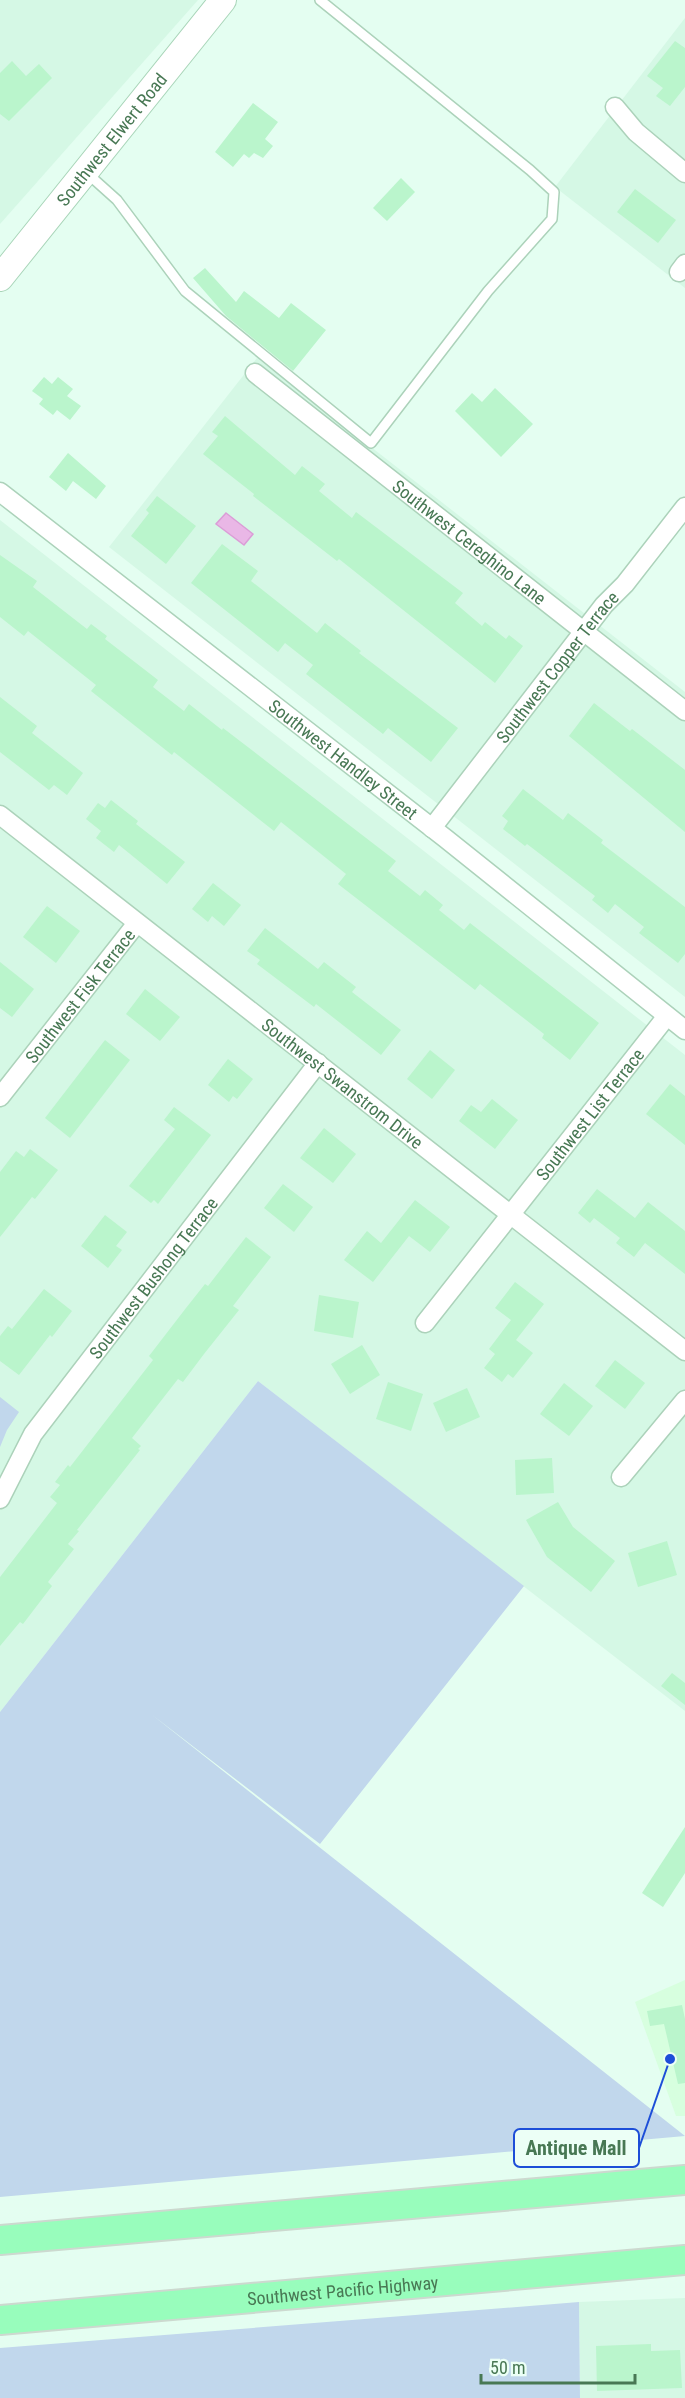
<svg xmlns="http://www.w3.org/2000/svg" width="685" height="2398" viewBox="0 0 685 2398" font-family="'Roboto Condensed',sans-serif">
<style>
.residential{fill:#d5f8e5}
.commercial{fill:#d7ffdf}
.green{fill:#c1d7ec}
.water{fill:#e9b7e6;stroke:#db9dd7;stroke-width:1.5}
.building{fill:#baf5cc}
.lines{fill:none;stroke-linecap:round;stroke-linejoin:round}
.service-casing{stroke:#acd2ba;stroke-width:12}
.minor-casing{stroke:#acd2ba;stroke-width:21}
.secondary-casing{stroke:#a9d5b9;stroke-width:28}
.trunk-casing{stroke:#ccd9cf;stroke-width:32}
.service{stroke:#fff;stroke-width:9}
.minor{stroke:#fff;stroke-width:18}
.secondary{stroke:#fff;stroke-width:26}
.trunk{stroke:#98fdbc;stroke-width:28}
.labels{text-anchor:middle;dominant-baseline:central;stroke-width:5;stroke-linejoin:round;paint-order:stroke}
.street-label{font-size:18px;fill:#487854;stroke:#ecfff6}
.leader{fill:none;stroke:#1d4ed8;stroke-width:2}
.callout-dot{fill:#1d4ed8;stroke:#ecfff6;stroke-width:2}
.callout{fill:#ecfff6;stroke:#1d4ed8;stroke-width:2}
.callout-label{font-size:20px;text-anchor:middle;font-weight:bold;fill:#487854}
</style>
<rect width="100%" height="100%" fill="#e4fef1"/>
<g class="residential">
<path d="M0 0H198L0 224Z"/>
<path d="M685 18V288L555 187Z"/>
<path d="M257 358 685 692V997L109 547Z"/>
<path d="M0 520 685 1055V1711L258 1381 0 1712Z"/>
<path d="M685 2298V2398H580L579 2302Z"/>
</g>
<path class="commercial" d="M685 1980V2116H676L635 2002Z"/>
<g class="green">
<path d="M258 1381 524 1586 320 1844 151 1714 685 2136 0 2197V1712Z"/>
<path d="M0 1397 19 1412 7 1430 0 1447Z"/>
<path d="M579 2302 580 2398H0V2348Z"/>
</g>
<path class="water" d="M226 513 253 534 244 545 216 524Z"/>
<g class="building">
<path d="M675 41 685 48V87L670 106 656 96 663 88 647 76Z"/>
<path d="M12 61 26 76 39 64 52 78 9 121 0 114V73Z"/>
<path d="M253 103 278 122 265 139 273 146 263 158 254 153 249 158 244 154 233 167 215 152Z"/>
<path d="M401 178 415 192 387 221 373 208Z"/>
<path d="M635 189 676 220 658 243 617 212Z"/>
<path d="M205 268 236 302 244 291 279 318 291 303 326 330 293 371 226 316 193 278Z"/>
<path d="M44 377 52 384 58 377 73 389 67 396 81 406 70 420 57 410 53 415 39 404 43 399 32 391Z"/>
<path d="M495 388 533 424 501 457 455 411 472 393 482 402Z"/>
<path d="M225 416 295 475 302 466 325 484 319 491 352 518 356 512 463 593 455 603 482 626 485 622 506 639 509 635 523 646 495 683 339 559 337 561 253 496 254 494 203 454 218 436 212 432Z"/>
<path d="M68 453 106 486 96 499 73 481 66 491 49 477Z"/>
<path d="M157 496 196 526 166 564 131 536 149 513 146 510Z"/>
<path d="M222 544 258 571 251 581 317 633 325 623 361 651 359 653 458 728 431 762 388 728 383 734 306 674 313 665 285 643 278 652 191 583Z"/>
<path d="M0 555 37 581 33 587 87 629 91 624 107 636 105 639 158 680 153 687 184 711 189 704 222 730 223 728 396 861 388 871 420 896 425 890 443 905 439 910 464 930 470 923 599 1023 570 1060 542 1038 544 1034 480 984 475 990 338 884 346 874 281 822 274 831 174 752 172 755 91 691 96 685 28 631 24 636 0 617Z"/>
<path d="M0 697 37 726 32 733 83 773 67 795 54 785 49 790 0 752Z"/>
<path d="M594 703 630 731 632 729 685 770V832L569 736Z"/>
<path d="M523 789 563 820 568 813 603 840 601 843 685 907V954L678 963 639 933 644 927 615 904 608 913 592 900 595 896 527 844 525 846 503 829 508 821 502 816Z"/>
<path d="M111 800 138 821 136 824 185 862 167 884 119 845 114 852 96 838 101 831 86 819 98 803 105 808Z"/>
<path d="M213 883 241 905 224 926 212 916 208 922 192 909Z"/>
<path d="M47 906 80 931 56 963 23 937Z"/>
<path d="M265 928 318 969 324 962 356 987 352 992 401 1030 381 1055 316 1004 314 1007 257 964 260 960 247 951Z"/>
<path d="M0 962 34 989 12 1017 0 1008Z"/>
<path d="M145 989 180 1017 160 1041 126 1014Z"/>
<path d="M105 1040 130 1060 70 1138 45 1118Z"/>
<path d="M430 1050 455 1070 432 1099 407 1079Z"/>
<path d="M228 1059 253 1079 237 1099 233 1096 229 1102 208 1085Z"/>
<path d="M670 1084 685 1096V1145L646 1114Z"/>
<path d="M492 1099 518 1120 495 1149 459 1121 471 1105 481 1112Z"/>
<path d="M174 1107 211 1135 158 1204 154 1200 151 1203 129 1186 175 1129 164 1120Z"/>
<path d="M324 1128 356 1154 333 1183 300 1158Z"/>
<path d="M30 1149 58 1170 35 1199 32 1197 0 1237V1172L16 1151 24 1157Z"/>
<path d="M283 1184 313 1207 294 1232 264 1208Z"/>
<path d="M597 1189 635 1218 648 1202 685 1231V1274L645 1243 634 1257 616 1243 620 1238 594 1218 590 1223 578 1213Z"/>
<path d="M415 1200 450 1227 430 1252 409 1236 373 1282 344 1260 367 1231 381 1243Z"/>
<path d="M105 1215 127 1232 116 1246 122 1250 108 1268 81 1246Z"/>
<path d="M246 1237 271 1257 233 1306 239 1310 204 1354 183 1382 178 1379 132 1438 141 1446 138 1449 140 1450 77 1530 79 1531 68 1544 74 1549 48 1582 52 1586 23 1624 20 1622 0 1646V1577L57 1503 50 1497 60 1485 55 1482 68 1465 70 1467 153 1360 149 1356 186 1308 205 1284 208 1286Z"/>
<path d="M515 1282 544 1304 516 1340 533 1353 513 1378 508 1374 502 1382 484 1368 495 1354 489 1349 511 1320 495 1308Z"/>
<path d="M44 1289 72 1311 52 1337 50 1335 19 1375 0 1361V1336L8 1326 12 1329Z"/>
<path d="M319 1295 359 1302 353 1338 314 1331Z"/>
<path d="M362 1345 380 1375 350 1394 331 1364Z"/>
<path d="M615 1360 645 1383 625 1409 595 1386Z"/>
<path d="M388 1382 423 1394 411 1431 376 1419Z"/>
<path d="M564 1383 593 1406 569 1436 540 1414Z"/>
<path d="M467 1388 480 1417 446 1432 433 1403Z"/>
<path d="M552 1458 554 1493 516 1495 515 1460Z"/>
<path d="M558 1502 573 1527 615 1561 591 1592 547 1557 526 1520Z"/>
<path d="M667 1541 677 1575 638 1587 628 1553Z"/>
<path d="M672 1673 685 1683V1705L661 1686Z"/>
<path d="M685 1827V1873L663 1907 642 1893Z"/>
<path d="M682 2005 685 2019V2083L678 2084 664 2024 650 2026 647 2011Z"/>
<path d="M651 2344V2351L680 2350 682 2388 597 2391 596 2346Z"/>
</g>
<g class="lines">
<defs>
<path id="service" d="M88 174 117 200 185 291 371 443 488 291 552 219 554 192 530 170 320 0"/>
<g id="minor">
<path d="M615 107 636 132 685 173"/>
<path d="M679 272 685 264"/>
<path id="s1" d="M255 373 685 711"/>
<path id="s2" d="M0 492 445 838 685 1030"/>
<path id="s3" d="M0 815 685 1351"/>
<path id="s4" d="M432 828 584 631 604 605 625 584 685 507"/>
<path id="s5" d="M0 1097 137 923"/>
<path id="s6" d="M425 1323 667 1016"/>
<path d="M621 1477 685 1400"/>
<path id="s7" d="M0 1499 33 1434 318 1063"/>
</g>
<g id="secondary">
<path id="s8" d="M0 278 223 0"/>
</g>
<g id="trunk">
<path d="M0 2240 685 2180"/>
<path id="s9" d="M0 2320 685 2260"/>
</g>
</defs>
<use href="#service" class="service-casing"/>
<use href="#minor" class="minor-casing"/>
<use href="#secondary" class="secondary-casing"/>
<use href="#trunk" class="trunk-casing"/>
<use href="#service" class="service"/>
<use href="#minor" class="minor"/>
<use href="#secondary" class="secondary"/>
<use href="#trunk" class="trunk"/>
</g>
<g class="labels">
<g class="street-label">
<text stroke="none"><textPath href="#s8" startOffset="178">Southwest Elwert Road</textPath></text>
<text stroke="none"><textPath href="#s1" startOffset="273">Southwest Cereghino Lane</textPath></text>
<text stroke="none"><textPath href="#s4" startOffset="204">Southwest Copper Terrace</textPath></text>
<text stroke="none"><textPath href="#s2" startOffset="435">Southwest Handley Street</textPath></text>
<text stroke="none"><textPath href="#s5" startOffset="129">Southwest Fisk Terrace</textPath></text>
<text stroke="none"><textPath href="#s3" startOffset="435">Southwest Swanstrom Drive</textPath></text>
<text stroke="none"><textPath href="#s6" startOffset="266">Southwest List Terrace</textPath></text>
<text stroke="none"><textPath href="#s7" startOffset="270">Southwest Bushong Terrace</textPath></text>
<text stroke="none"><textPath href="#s9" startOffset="344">Southwest Pacific Highway</textPath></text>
</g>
</g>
<path class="leader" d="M670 2059L639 2148"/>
<circle class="callout-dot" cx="670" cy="2059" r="6"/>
<rect class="callout" x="514" y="2129" width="125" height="38" rx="6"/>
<g class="callout-label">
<text x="576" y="2155">Antique Mall</text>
</g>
<path d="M481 2374v9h154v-9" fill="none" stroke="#487854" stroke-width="3"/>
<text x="490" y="2374" font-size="18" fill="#487854" stroke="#ecfff6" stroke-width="4.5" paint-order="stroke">50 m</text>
</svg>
